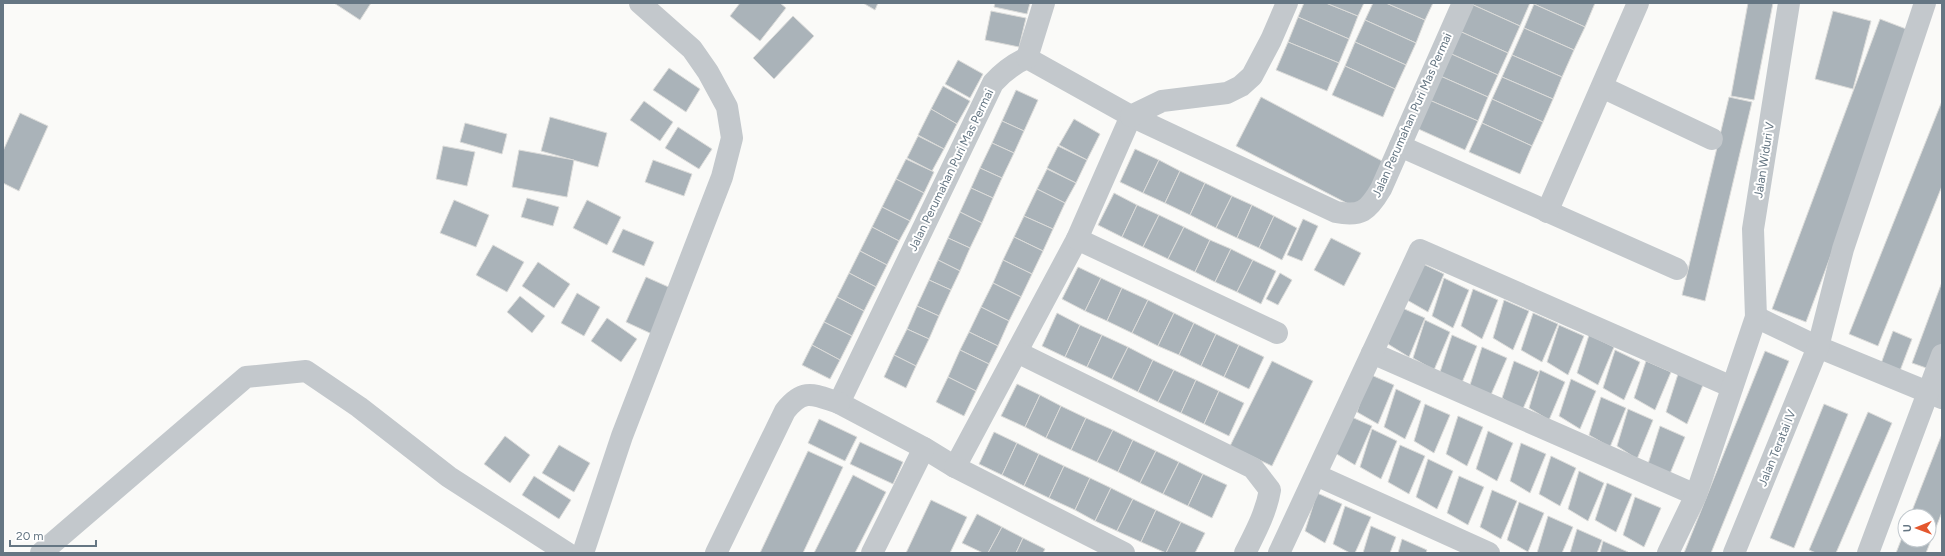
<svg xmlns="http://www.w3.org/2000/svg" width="1945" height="556" viewBox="0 0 1945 556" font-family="Figtree,sans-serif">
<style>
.building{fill:#aab3b9;stroke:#dcdcda}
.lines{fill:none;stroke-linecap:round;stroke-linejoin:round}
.street{stroke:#c3c8cc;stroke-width:22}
.labels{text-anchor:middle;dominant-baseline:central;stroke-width:4;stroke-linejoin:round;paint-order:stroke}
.street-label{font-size:12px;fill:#657683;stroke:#fff}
</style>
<rect width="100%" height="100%" fill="#fafaf8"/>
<g class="building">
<path d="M334 3H371L360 20Z"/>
<path d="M740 3H780L786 8 760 41 730 16Z"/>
<path d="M863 3H878L875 10Z"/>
<path d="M995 3H1030L1027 14 994 7Z"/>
<path d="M1304 3H1326L1358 16 1349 39 1298 17Z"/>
<path d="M1326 3H1364L1358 16Z"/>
<path d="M1373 3H1386L1425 20 1416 43 1365 20Z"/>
<path d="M1386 3H1433L1425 20Z"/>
<path d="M1469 3H1530L1520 26Z"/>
<path d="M1469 3 1520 26 1508 53 1457 30Z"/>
<path d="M1535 3H1595L1585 27 1534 4Z"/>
<path d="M1748 3H1773L1754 100 1731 96Z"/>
<path d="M1534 4 1585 27 1574 50 1524 28Z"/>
<path d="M991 11 1026 18 1019 47 985 40Z"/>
<path d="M1833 11 1871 21 1853 89 1815 79Z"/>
<path d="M793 16 814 36 774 79 753 58Z"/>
<path d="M1298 17 1349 39 1339 63 1288 42Z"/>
<path d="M1880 19 1914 32 1806 322 1772 309Z"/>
<path d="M1365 20 1416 43 1406 65 1355 42Z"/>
<path d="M1524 28 1574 50 1562 77 1512 55Z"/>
<path d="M1457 30 1508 53 1498 75 1447 52Z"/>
<path d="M1288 42 1339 63 1327 91 1276 70Z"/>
<path d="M1355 42 1406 65 1395 89 1345 66Z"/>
<path d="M1447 52 1498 75 1488 97 1438 75Z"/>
<path d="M1512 55 1562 77 1553 99 1502 77Z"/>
<path d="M958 60 983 74 970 98 945 84Z"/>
<path d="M1345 66 1395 89 1383 117 1332 95Z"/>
<path d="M669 68 700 89 686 112 653 90Z"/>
<path d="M1438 75 1488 97 1478 121 1427 99Z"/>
<path d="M1502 77 1553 99 1543 122 1492 99Z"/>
<path d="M943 86 970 101 957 124 931 109Z"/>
<path d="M1016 90 1038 100 1024 131 1002 121Z"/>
<path d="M1261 97 1384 162 1360 210 1236 146Z"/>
<path d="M1729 97 1752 102 1705 301 1682 295Z"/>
<path d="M1427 99 1478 121 1465 150 1414 127Z"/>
<path d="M1492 99 1543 122 1532 146 1482 123Z"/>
<path d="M644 101 673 122 660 141 630 120Z"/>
<path d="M1942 101V186L1878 346 1849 334Z"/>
<path d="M931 109 957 124 944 149 918 135Z"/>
<path d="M20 113 48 126 19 191 3 183V151Z"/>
<path d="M550 117 607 133 598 167 541 151Z"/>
<path d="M1074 119 1100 134 1087 160 1059 145Z"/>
<path d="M1002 121 1024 131 1014 153 992 143Z"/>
<path d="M465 123 507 134 502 154 460 142Z"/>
<path d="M1482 123 1532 146 1520 174 1469 152Z"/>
<path d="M678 127 712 149 699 169 665 148Z"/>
<path d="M918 136 944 149 932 171 907 158Z"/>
<path d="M992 143 1014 153 1002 178 980 168Z"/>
<path d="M443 146 475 152 467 186 436 179Z"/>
<path d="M1058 146 1087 160 1076 183 1047 168Z"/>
<path d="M1135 149 1159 160 1143 193 1120 182Z"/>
<path d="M519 150 574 160 567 197 512 187Z"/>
<path d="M906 159 934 172 924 193 896 179Z"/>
<path d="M653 160 692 174 684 196 645 182Z"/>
<path d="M1159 160 1180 171 1165 203 1143 193Z"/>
<path d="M980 168 1002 178 993 198 971 188Z"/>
<path d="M1047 169 1076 183 1065 203 1037 189Z"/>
<path d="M1180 171 1205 183 1190 215 1165 203Z"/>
<path d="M896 179 924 193 910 221 882 207Z"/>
<path d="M1205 183 1232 196 1216 228 1190 215Z"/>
<path d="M971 188 993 198 982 223 960 212Z"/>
<path d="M1037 189 1065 203 1053 229 1024 216Z"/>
<path d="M1114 193 1137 205 1122 237 1098 225Z"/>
<path d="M1232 196 1252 205 1237 238 1216 228Z"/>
<path d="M527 198 559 207 553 226 521 217Z"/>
<path d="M454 200 489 215 476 247 440 233Z"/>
<path d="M587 200 621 217 607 245 573 228Z"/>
<path d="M1137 205 1159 215 1143 247 1122 237Z"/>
<path d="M1252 205 1274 216 1259 248 1237 238Z"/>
<path d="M882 207 910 221 899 241 872 227Z"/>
<path d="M960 212 982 223 970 248 948 238Z"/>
<path d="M1159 215 1184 227 1168 259 1143 247Z"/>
<path d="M1024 216 1053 229 1043 251 1014 237Z"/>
<path d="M1274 216 1297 228 1282 260 1259 248Z"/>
<path d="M1303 219 1318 226 1302 261 1287 255Z"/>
<path d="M872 227 899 241 887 265 860 251Z"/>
<path d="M1184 227 1210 240 1195 272 1168 259Z"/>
<path d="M623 229 654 242 644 266 612 252Z"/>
<path d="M1014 237 1043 251 1032 274 1003 260Z"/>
<path d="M948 238 970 248 960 271 938 260Z"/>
<path d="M1331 238 1361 253 1344 286 1314 270Z"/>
<path d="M1210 240 1231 249 1215 282 1195 272Z"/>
<path d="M493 245 524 262 507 292 476 275Z"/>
<path d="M1231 249 1253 260 1237 292 1215 282Z"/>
<path d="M860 251 887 265 876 287 849 273Z"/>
<path d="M938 260 960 271 951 290 929 280Z"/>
<path d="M1003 260 1032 274 1021 297 993 283Z"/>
<path d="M1253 260 1276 271 1261 304 1237 292Z"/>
<path d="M538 262 570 284 554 308 522 286Z"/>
<path d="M1419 262 1444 274 1428 312 1407 300Z"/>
<path d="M1078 267 1101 278 1085 311 1062 299Z"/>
<path d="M849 273 876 287 864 311 837 297Z"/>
<path d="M1280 273 1292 280 1278 305 1266 299Z"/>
<path d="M646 277 673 289 652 334 626 322Z"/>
<path d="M1101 278 1122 288 1107 321 1085 311Z"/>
<path d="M1444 278 1469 290 1453 328 1432 316Z"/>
<path d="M929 280 951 290 939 316 917 306Z"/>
<path d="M1942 282V342L1932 370 1912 363Z"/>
<path d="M993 283 1021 297 1009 321 981 307Z"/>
<path d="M1122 288 1148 300 1132 333 1107 321Z"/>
<path d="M1473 289 1498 300 1482 339 1461 326Z"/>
<path d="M577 293 600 307 584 336 561 323Z"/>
<path d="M520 296 545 316 532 333 507 312Z"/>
<path d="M837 297 864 311 852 336 824 322Z"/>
<path d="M1148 300 1174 313 1158 346 1132 333Z"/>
<path d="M1504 300 1529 311 1513 350 1493 338Z"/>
<path d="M917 306 939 316 929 339 907 329Z"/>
<path d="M981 307 1009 321 998 346 969 332Z"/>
<path d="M1400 307 1425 318 1409 357 1388 344Z"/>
<path d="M1057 313 1080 325 1065 357 1042 346Z"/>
<path d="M1174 313 1194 323 1179 355 1158 346Z"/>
<path d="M1533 313 1558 324 1542 362 1521 350Z"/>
<path d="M607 318 637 339 621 362 591 341Z"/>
<path d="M1425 320 1450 332 1434 370 1413 358Z"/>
<path d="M824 322 852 336 840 360 812 345Z"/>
<path d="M1194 323 1216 334 1201 366 1179 355Z"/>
<path d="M1080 325 1102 335 1087 367 1065 357Z"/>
<path d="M1559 325 1584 336 1568 375 1547 362Z"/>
<path d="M907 329 929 339 916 366 894 355Z"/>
<path d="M1893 331 1912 339 1898 376 1879 369Z"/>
<path d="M969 332 998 346 989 364 960 350Z"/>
<path d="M1216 334 1239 345 1224 377 1201 366Z"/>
<path d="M1102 335 1128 347 1112 379 1087 367Z"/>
<path d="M1452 335 1477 346 1461 385 1440 372Z"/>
<path d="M1589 335 1614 347 1598 385 1577 373Z"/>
<path d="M812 345 840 360 830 379 802 365Z"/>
<path d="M1239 345 1264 357 1249 389 1224 377Z"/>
<path d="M1128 347 1153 360 1138 392 1112 379Z"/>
<path d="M1482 347 1507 358 1490 397 1470 385Z"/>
<path d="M960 350 989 364 976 391 948 377Z"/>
<path d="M1615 350 1640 362 1624 400 1603 388Z"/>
<path d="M1765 351 1789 361 1711 553H1684Z"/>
<path d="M894 355 916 366 906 388 884 377Z"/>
<path d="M1153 360 1174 370 1158 402 1138 392Z"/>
<path d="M1272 361 1313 381 1272 466 1230 446Z"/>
<path d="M1514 361 1539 372 1522 411 1502 398Z"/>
<path d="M1646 361 1671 372 1655 410 1634 398Z"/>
<path d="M1174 370 1196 380 1181 413 1158 402Z"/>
<path d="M1540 370 1565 382 1549 420 1529 408Z"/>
<path d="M1369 374 1394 385 1378 424 1357 412Z"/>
<path d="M1678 374 1703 385 1687 424 1666 412Z"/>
<path d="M948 377 976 391 964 416 936 402Z"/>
<path d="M1571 379 1596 391 1580 429 1559 416Z"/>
<path d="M1196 380 1219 391 1204 424 1181 413Z"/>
<path d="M1017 384 1040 395 1025 427 1001 416Z"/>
<path d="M1396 389 1421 401 1405 439 1384 427Z"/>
<path d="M1219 391 1244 403 1229 436 1204 424Z"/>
<path d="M1040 395 1061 406 1046 438 1025 427Z"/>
<path d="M1601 397 1626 408 1610 447 1589 435Z"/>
<path d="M1425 404 1450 415 1434 453 1414 441Z"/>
<path d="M1824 404 1848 414 1794 548 1770 538Z"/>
<path d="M1061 406 1086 418 1071 450 1046 438Z"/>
<path d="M1628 409 1653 420 1637 459 1617 446Z"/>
<path d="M1868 412 1892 423 1836 553H1816L1809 550Z"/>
<path d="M1347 415 1372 426 1355 465 1335 453Z"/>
<path d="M1458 416 1483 427 1467 466 1446 454Z"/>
<path d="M1086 418 1113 430 1097 462 1071 450Z"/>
<path d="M819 419 857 437 845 461 808 443Z"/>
<path d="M1660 426 1685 437 1669 476 1648 464Z"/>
<path d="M1372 429 1397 441 1381 479 1360 467Z"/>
<path d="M1113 430 1133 440 1118 472 1097 462Z"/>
<path d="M1488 431 1513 443 1497 481 1476 469Z"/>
<path d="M994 432 1017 443 1002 475 979 464Z"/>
<path d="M1942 434V512L1926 553H1896L1905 530V540H1929V516H1910Z"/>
<path d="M505 436 530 455 510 483 484 464Z"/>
<path d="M1133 440 1156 451 1140 483 1118 472Z"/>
<path d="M860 442 903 462 893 484 850 464Z"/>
<path d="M1017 443 1039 454 1024 486 1002 475Z"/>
<path d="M1521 443 1546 454 1530 493 1510 481Z"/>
<path d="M559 445 590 463 574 492 542 473Z"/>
<path d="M1400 445 1425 456 1409 494 1388 482Z"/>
<path d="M808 451 843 467 803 553H760Z"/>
<path d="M1156 451 1179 462 1163 494 1140 483Z"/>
<path d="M1039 454 1064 466 1049 498 1024 486Z"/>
<path d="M1551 456 1576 468 1560 506 1539 494Z"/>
<path d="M1428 459 1453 471 1437 509 1416 497Z"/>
<path d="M1179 462 1203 474 1188 506 1163 494Z"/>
<path d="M1064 466 1090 478 1075 510 1049 498Z"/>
<path d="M1579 471 1604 483 1588 521 1568 509Z"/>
<path d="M1203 474 1227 485 1212 518 1188 506Z"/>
<path d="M853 475 886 492 855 553H814Z"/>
<path d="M534 476 571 500 559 519 522 495Z"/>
<path d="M1459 476 1484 487 1468 525 1447 513Z"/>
<path d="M1090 478 1111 488 1095 521 1075 510Z"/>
<path d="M1607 483 1632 494 1616 532 1595 520Z"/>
<path d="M1111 488 1133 499 1117 531 1095 521Z"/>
<path d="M1492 490 1517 501 1501 539 1480 527Z"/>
<path d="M1317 493 1342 504 1325 543 1305 531Z"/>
<path d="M1635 497 1661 508 1644 547 1623 535Z"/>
<path d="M1133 499 1156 510 1141 542 1117 531Z"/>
<path d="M931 500 967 517 950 553H906Z"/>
<path d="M1519 502 1544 513 1528 552 1507 540Z"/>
<path d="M1345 506 1371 517 1355 553H1350L1333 544Z"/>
<path d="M1156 510 1181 522 1166 553 1141 542Z"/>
<path d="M977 514 1002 527 988 553H983L962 543Z"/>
<path d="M1548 516 1573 527 1562 553H1537Z"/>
<path d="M1181 522 1205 533 1195 553H1166Z"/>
<path d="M1371 526 1396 537 1390 553H1363Z"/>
<path d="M1002 527 1023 538 1016 553H988Z"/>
<path d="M1577 529 1602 540 1597 553H1570Z"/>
<path d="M1023 538 1045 549 1043 553H1016Z"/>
<path d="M1402 539 1427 550 1426 553H1398Z"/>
<path d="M1603 541 1628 552V553H1600Z"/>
</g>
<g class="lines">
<g class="street">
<path d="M1027 58 1131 116 1077 239 955 467 924 448 839 403 993 83C1003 72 1013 64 1027 58Z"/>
<path d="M1027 58 1044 3"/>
<path d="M1602 87 1712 139"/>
<path d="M1131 116 1336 212C1361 217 1368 211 1381 189L1463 3"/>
<path d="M1131 116 1162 101 1227 93 1241 86 1252 76 1271 40 1287 3"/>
<path d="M1400 146 1677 269"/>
<path d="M1547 212 1638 3"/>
<path d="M1077 239 1277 333"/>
<path d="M1756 317 1818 347 1942 398"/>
<path d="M1017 352 1253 468 1270 490C1266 513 1255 533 1245 553"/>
<path d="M1372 353 1696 495"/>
<path d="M955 467 1124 553"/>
<path d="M1316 475 1489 553"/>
<path d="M41 553 246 377 306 371 359 407 449 477 567 553"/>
<path d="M583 553 622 436 722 177 732 138 727 107 708 72 692 49 640 3"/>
<path d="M716 553 785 411C804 387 814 395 839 403"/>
<path d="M872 553 924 448"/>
<path d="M1279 553 1420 250 1732 387"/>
<path d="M1668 553 1696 495 1756 317 1753 229 1789 3"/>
<path d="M1734 553 1818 347 1843 249 1925 3"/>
<path d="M1868 553 1942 355"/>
</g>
</g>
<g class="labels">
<g class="street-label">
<text transform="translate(1412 115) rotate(-66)">Jalan Perumahan Puri Mas Permai</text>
<text transform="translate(1764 160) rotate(-81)">Jalan Widuri V</text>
<text transform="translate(951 170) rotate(-64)">Jalan Perumahan Puri Mas Permai</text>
<text transform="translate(1777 448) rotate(-68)">Jalan Teratai IV</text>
</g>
</g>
<rect width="1945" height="556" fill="none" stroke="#657683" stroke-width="8"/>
<g transform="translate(1917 528) rotate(269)"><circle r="19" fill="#ffffff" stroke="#c1c8cd"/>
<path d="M0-3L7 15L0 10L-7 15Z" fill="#e4572e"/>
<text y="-6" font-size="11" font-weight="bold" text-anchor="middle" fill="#657683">U</text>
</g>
<path d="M10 540v6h86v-6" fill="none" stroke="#657683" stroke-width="2"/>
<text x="16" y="540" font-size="12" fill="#657683" stroke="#ffffff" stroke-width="3" paint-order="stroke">20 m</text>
</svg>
